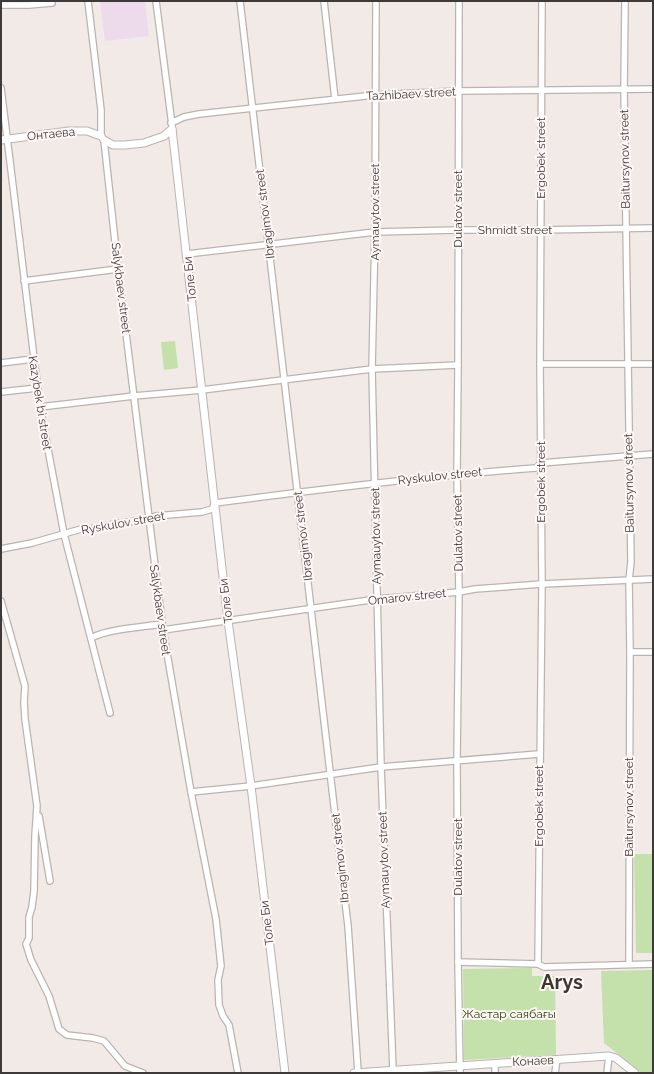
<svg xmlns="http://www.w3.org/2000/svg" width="654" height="1074" viewBox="0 0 654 1074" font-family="Raleway,sans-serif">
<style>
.education{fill:#eddbec}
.green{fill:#c4e0ab}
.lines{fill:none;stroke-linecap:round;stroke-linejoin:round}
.minor-casing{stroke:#bbb3b0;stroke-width:8}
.major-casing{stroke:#bbb3b0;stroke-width:9}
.minor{stroke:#fff;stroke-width:5.5}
.major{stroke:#fff;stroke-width:7}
.labels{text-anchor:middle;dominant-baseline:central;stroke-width:4;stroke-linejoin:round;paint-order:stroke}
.street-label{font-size:12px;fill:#3d3a39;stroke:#fef7f5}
.park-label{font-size:12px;fill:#29410a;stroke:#fef7f5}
.town-label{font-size:20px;font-weight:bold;fill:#3c3634;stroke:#fef7f5}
</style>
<rect width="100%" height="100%" fill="#f2eae6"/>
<path class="education" d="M100 1H145L149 36 105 41Z"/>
<g class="green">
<path d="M175 341 178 368 164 370 161 342Z"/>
<path d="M634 854H653V953H636Z"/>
<path d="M532 968V976H555L556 1055 464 1060 463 969Z"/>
<path d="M653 970V1073H642L604 1043 601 971Z"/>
</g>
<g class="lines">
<defs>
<g id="minor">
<path d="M88 1 101 110V136L104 140 118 269 163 630 191 792 216 919 221 966 218 980 219 1005 223 1016 229 1025 238 1073"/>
<path d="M156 1 172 125"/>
<path d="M240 1 348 926 358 1072"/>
<path d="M324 1 335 99"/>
<path d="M376 1 375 232 372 369 381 767 393 1070"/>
<path d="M459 1 458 365 457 474 459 592 457 761 458 962 460 1073"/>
<path d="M625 1 624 89 631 562 629 580 630 652 629 964"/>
<path d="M1 5H29L52 3"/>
<path d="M1 88 40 407 64 534 110 713"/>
<path d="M171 123 184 117 199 114 375 95 458 91 653 89"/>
<path d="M187 254 375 232 458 230H541L653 228"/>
<path d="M24 281 118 269"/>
<path d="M1 363 33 359"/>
<path d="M540 364H653"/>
<path d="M1 392 37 388"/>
<path d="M40 407 134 396 202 390 372 369 458 365"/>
<path d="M1 549 32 543 81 529H90L115 524 148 519 156 516 202 512 212 509 215 503C322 489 428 476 536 468L541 463 653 454"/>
<path d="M1 601 25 686 24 702 25 719 37 806 35 836 34 891 32 907 29 917V938L26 944 31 960 49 996 59 1029 67 1035 93 1038 104 1041 125 1066 143 1073"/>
<path d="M163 630 377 599 459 592 475 589 542 584 653 579"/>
<path d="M91 638C108 629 142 627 162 624"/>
<path d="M630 652H653"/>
<path d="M191 792 251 786 381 767 539 754"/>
<path d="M39 816 50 881"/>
<path d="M458 962 538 964 544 967 653 964"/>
<path d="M538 964 542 584 540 364 542 1"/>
<path d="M495 1073V1063"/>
<path d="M555 1073 557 1059"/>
<path d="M607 1073 609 1056"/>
</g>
<g id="major">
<path d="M172 129 228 621 251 786 285 1073"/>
<path d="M1 140 69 131H87L101 136"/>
<path d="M104 140 113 145H125L144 143 164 136 172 129"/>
<path d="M354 1073 609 1056 616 1058 635 1073"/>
</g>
</defs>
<use href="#minor" class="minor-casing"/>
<use href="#major" class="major-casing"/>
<use href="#minor" class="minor"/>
<use href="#major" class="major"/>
</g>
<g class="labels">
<g class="street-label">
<text transform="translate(411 94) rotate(-3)">Tazhibaev street</text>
<text transform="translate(51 134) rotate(-6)">Онтаева</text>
<text transform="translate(541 158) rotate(-90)">Ergobek street</text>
<text transform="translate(625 159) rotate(-91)">Baitursynov street</text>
<text transform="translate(458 209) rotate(-90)">Dulatov street</text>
<text transform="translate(375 212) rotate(-90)">Aymauytov street</text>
<text transform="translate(265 214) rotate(-97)">Ibragimov street</text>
<text x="515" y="230">Shmidt street</text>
<text transform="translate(190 279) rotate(-96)">Толе Би</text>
<text transform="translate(121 288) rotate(83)">Salykbaev street</text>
<text transform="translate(40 403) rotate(81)">Kazybek bi street</text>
<text transform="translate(440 476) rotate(-6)">Ryskulov street</text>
<text transform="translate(541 482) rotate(-90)">Ergobek street</text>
<text transform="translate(629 483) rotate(-91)">Baitursynov street</text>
<text transform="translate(123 523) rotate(-10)">Ryskulov street</text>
<text transform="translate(458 533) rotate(-91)">Dulatov street</text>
<text transform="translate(303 536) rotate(-97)">Ibragimov street</text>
<text transform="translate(376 536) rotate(-91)">Aymauytov street</text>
<text transform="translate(407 597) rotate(-6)">Omarov street</text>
<text transform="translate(226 601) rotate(-97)">Толе Би</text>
<text transform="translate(160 610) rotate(82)">Salykbaev street</text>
<text transform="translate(539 806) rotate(-90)">Ergobek street</text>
<text transform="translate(629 807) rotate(-90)">Baitursynov street</text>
<text transform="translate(458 857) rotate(-90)">Dulatov street</text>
<text transform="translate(340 858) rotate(-96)">Ibragimov street</text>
<text transform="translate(384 860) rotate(-92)">Aymauytov street</text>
<text transform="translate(267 923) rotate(-97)">Толе Би</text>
<text transform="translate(533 1061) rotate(-3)">Конаев</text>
</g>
<g class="park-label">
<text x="509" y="1014">Жастар саябағы</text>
</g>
<g class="town-label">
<text x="562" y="982">Arys</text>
</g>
</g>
<rect width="654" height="1074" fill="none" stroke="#3d3a39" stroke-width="4"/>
</svg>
